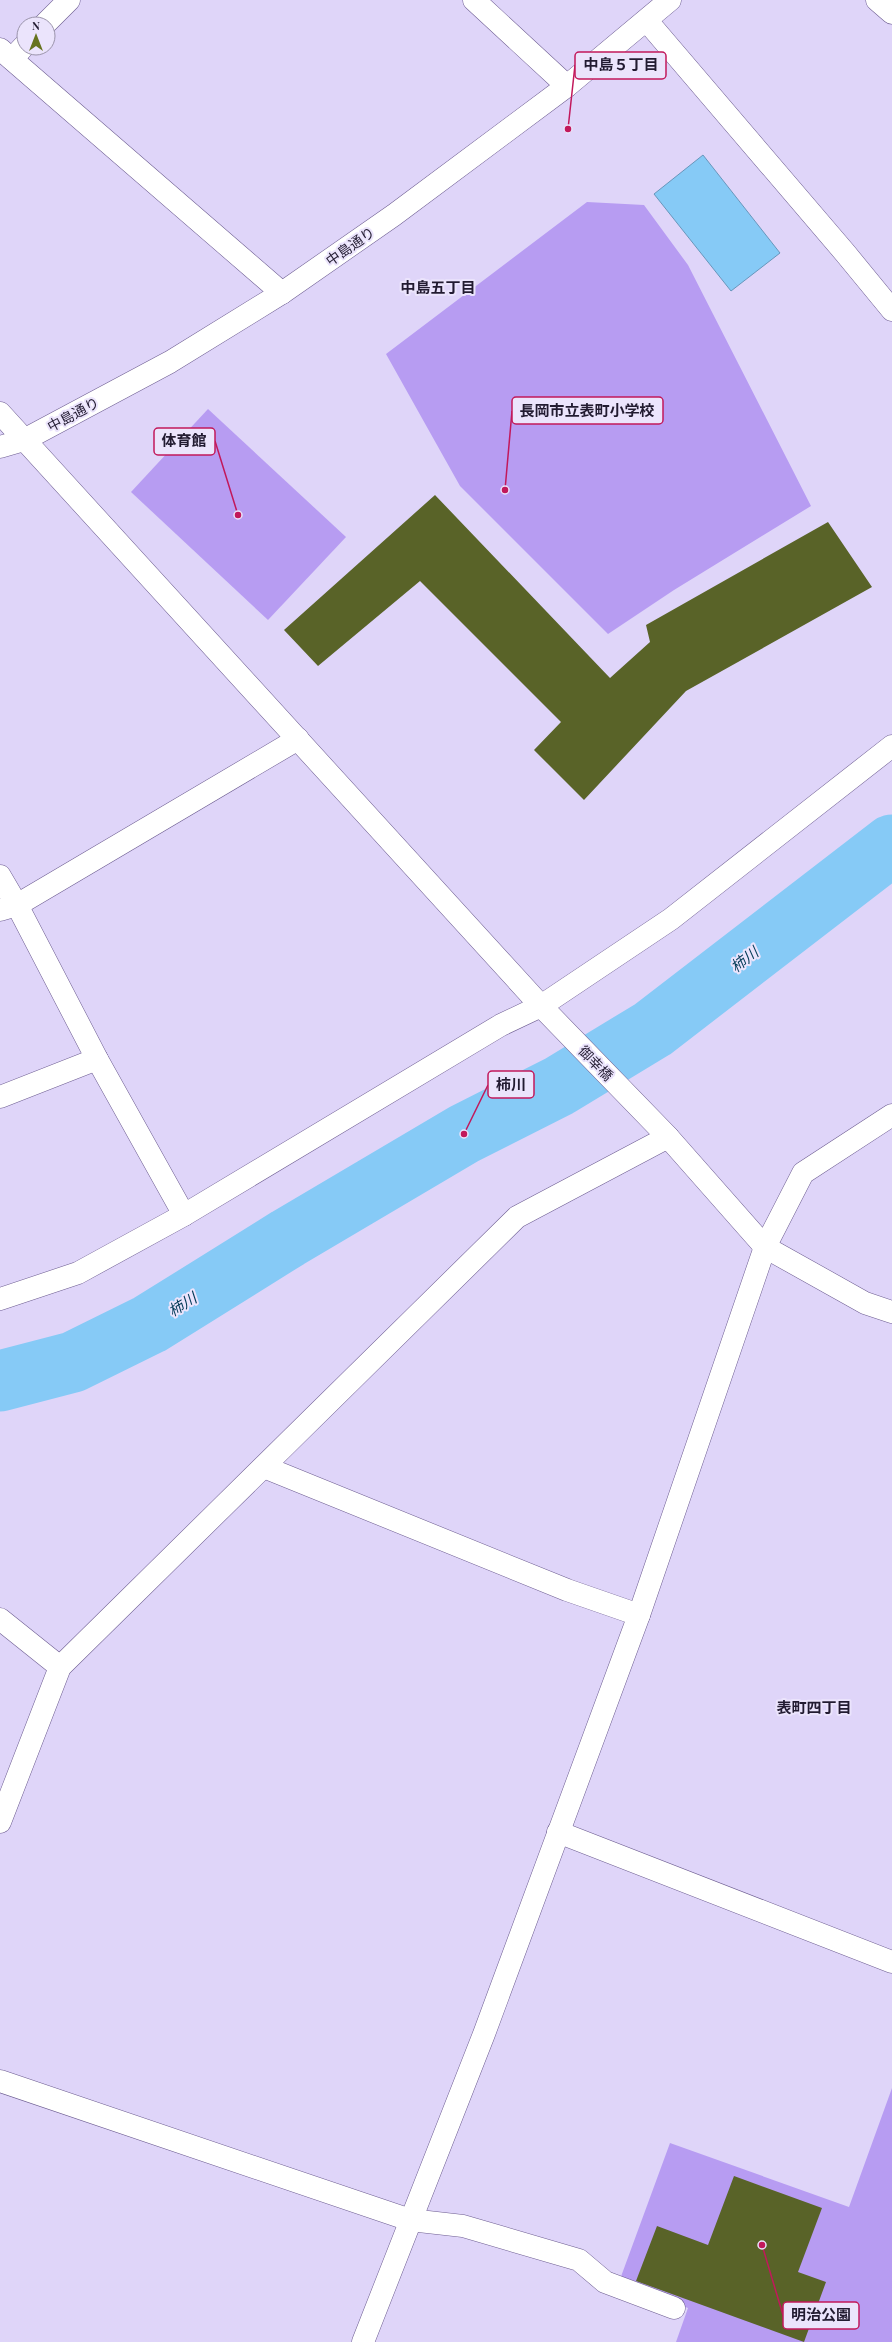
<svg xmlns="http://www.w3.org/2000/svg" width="892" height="2342" viewBox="0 0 892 2342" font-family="'Playfair Display','Noto Sans JP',serif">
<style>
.green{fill:#b79cf2}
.water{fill:#86caf6;stroke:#6896bb}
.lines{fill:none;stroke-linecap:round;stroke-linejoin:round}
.river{stroke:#86caf6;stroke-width:61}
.building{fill:#596328}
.minor-casing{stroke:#6d5d91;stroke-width:23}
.minor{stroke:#fff;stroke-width:22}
.labels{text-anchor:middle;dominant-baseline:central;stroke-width:4;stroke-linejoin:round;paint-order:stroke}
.street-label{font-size:14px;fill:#221b31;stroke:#ebe4fc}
.neighbourhood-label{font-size:15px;font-weight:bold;fill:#221b31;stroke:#ebe4fc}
.water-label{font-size:15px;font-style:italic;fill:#003956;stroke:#ebe4fc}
.leader{fill:none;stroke:#c2185b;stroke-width:1.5}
.callout-dot{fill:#c2185b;stroke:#ebe4fc;stroke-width:1.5}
.callout{fill:#ebe4fc;stroke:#c2185b;stroke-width:1.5}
.callout-label{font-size:15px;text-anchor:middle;font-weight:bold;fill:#221b31}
</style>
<rect width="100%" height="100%" fill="#dfd5f9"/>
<g class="green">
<path d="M587 202 644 205 688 265 811 506 674 590 608 634 460 486 386 354Z"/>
<path d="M208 409 346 537 268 620 131 492Z"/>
<path d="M892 2088V2342H676L688 2308 619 2282 670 2143 849 2207Z"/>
</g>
<path class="water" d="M703 155 780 253 731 291 654 194Z"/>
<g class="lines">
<path class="river" d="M0 1381 73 1362 150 1324 288 1238 464 1134 559 1086 653 1029 892 845"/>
</g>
<g class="building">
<path d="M435 495 610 678 650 642 646 625 828 522 872 587 686 691 584 800 534 750 561 722 420 581 318 666 284 630Z"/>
<path d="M734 2176 822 2208 798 2272 826 2282 804 2342 636 2281 657 2226 708 2245Z"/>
</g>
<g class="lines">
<defs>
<g id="minor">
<path d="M474 0 567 86"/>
<path d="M877 0 892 13"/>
<path d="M647 21 846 254 892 310"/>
<path d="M45 24 69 0"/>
<path d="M0 49 282 293"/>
<path d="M12 59 24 46"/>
<path d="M0 413 541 1006 668 1137"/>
<path d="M0 447 24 440 170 362 282 293 394 215 567 86 670 0"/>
<path d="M0 876 17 905 97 1059 184 1215"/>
<path d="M0 910 17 905 298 739"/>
<path d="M0 1097 97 1059"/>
<path d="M0 1299 78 1273 184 1215 501 1025 541 1006 671 919 892 746"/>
<path d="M264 1467 567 1590 639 1615"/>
<path d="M0 1619 60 1667"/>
<path d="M0 1822 60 1667 517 1217 668 1137 765 1247 865 1303 892 1312"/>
<path d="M558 1832 892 1962"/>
<path d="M0 2081 410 2220 463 2226 579 2260 605 2282 674 2308"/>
<path d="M363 2342 484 2034 639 1615 765 1247 803 1173 892 1115"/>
</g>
</defs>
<use href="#minor" class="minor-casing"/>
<use href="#minor" class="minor"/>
</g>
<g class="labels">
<g class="street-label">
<text transform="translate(350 246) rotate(-35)">中島通り</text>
<text transform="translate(73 414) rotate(-28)">中島通り</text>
<text transform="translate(596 1063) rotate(46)">御幸橋</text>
</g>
<g class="neighbourhood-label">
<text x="438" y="287">中島五丁目</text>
<text x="814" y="1707">表町四丁目</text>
</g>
<g class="water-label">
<text transform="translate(744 959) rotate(-38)">柿川</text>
<text transform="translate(182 1304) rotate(-32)">柿川</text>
</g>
</g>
<path class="leader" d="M568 129L575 65M505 490L512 411M238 515L215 441M464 1134L488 1085M762 2245L783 2315"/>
<g class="callout-dot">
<circle cx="568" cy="129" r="4"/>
<circle cx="505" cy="490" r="4"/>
<circle cx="238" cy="515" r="4"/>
<circle cx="464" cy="1134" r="4"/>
<circle cx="762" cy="2245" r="4"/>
</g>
<g class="callout">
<rect x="575" y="52" width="91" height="27" rx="4"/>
<rect x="512" y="397" width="151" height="27" rx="4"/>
<rect x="154" y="428" width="61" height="27" rx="4"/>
<rect x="488" y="1071" width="46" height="27" rx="4"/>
<rect x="783" y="2302" width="76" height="27" rx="4"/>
</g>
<g class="callout-label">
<text x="621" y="70">中島５丁目</text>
<text x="587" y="416">長岡市立表町小学校</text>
<text x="184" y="446">体育館</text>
<text x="511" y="1090">柿川</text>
<text x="821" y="2320">明治公園</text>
</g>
<g transform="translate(36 36)"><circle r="19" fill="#ebe4fc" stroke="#9b94ab"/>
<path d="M0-3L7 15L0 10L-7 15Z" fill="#66731e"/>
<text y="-6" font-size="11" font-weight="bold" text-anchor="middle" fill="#221b31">N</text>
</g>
</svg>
